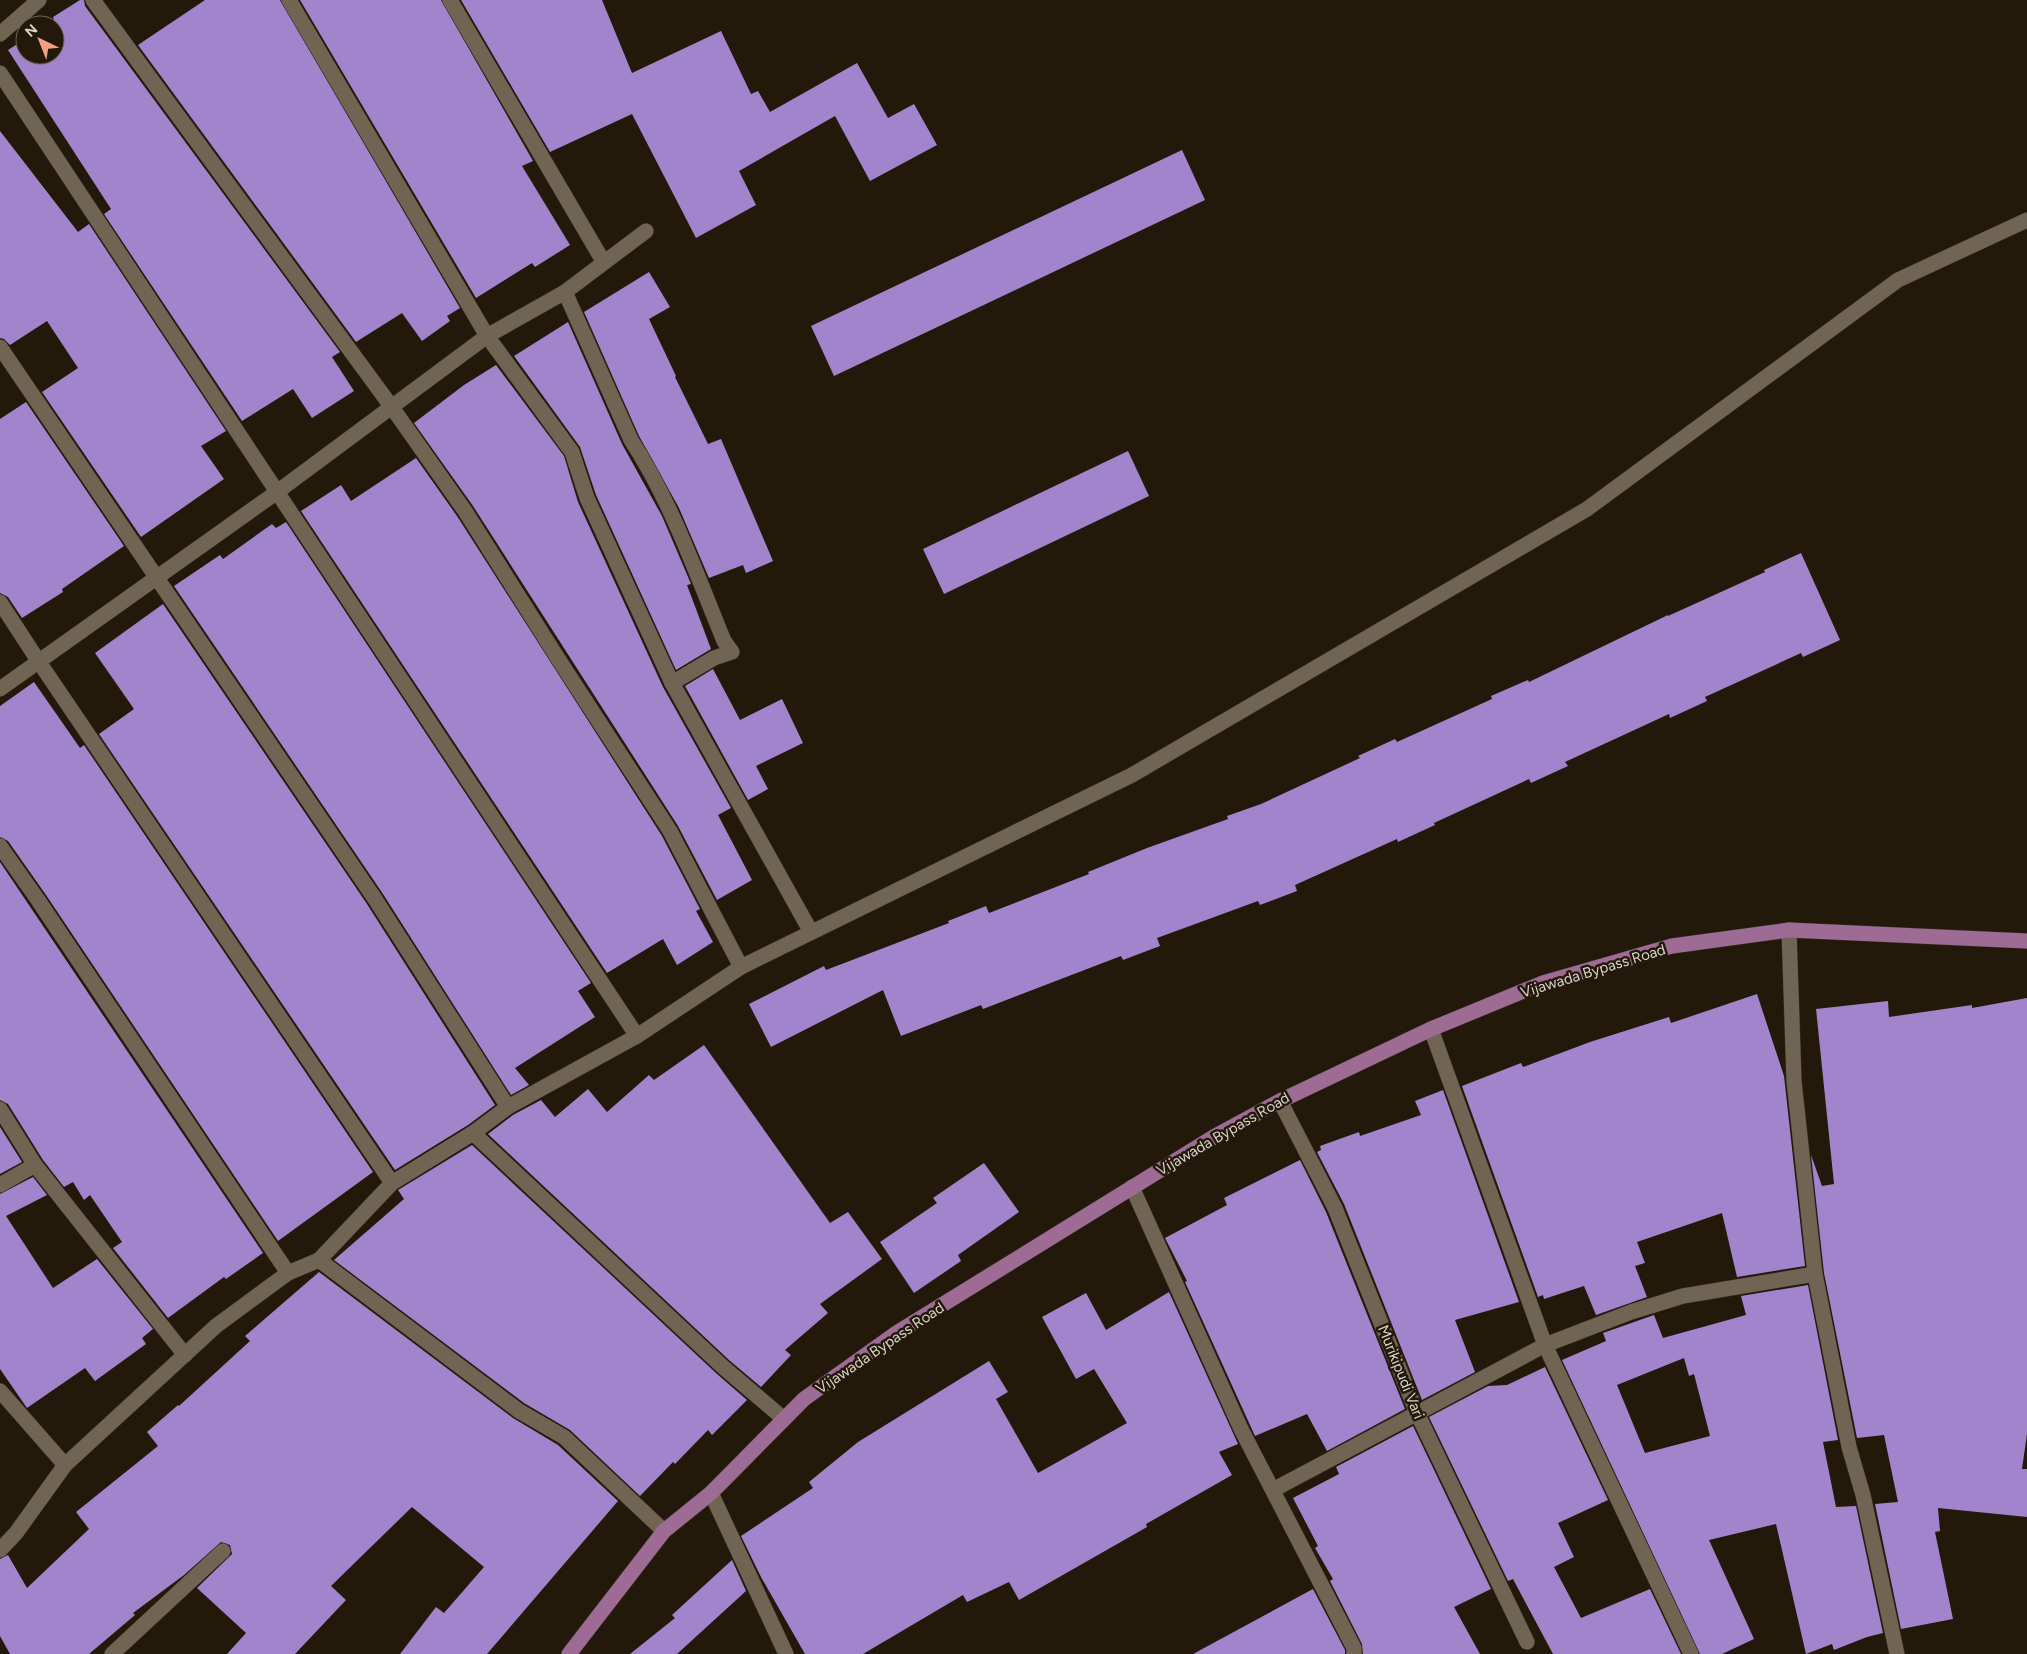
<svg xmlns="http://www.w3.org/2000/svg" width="2027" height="1654" viewBox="0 0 2027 1654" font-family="Figtree,sans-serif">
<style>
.building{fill:#a184cb;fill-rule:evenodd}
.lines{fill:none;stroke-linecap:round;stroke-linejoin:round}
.minor-casing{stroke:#39322c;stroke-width:16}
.major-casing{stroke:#39322c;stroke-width:16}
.minor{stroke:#706553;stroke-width:15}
.major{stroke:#9d6b93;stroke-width:15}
.labels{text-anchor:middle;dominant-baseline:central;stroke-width:5;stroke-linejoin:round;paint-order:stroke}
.street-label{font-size:15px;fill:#d9d2c8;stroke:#23190a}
</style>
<rect width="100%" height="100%" fill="#23190a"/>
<g class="building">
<path d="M80 0H84L85 6 340 352 332 357 354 391 312 418 293 389 242 421 104 214 111 209 8 50 25 39V55H55V25H46L54 20 53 17Z"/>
<path d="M205 0H280L460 308 447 316 450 321 422 341 402 313 356 342 138 45Z"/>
<path d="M300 0H441L533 161 522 166 570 245 535 267 532 263 476 298Z"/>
<path d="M461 0H602L632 73 721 31 751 94 758 91 770 112 857 63 888 118 914 104 937 145 870 181 835 116 739 171 756 205 696 238 632 114 550 152Z"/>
<path d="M0 131 78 232 89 224 226 431 201 446 224 479 141 537 42 392 78 368 47 321 10 345 4 339 0 338Z"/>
<path d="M1182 150 1205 200 834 376 811 326Z"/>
<path d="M649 272 670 307 649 319 676 376 675 377 708 444 721 439 773 561 746 573 743 565 709 578 679 508 639 436 584 312Z"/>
<path d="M568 322 622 444 662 516 691 584 687 585 711 649 676 670 596 495 580 447 514 356Z"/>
<path d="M496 365 564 456 578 502 663 687 731 808 718 815 752 880 717 900 678 826 473 506 414 423 464 385Z"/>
<path d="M26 402 124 546 62 589 63 592 22 618 8 597 0 593V419Z"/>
<path d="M1128 451 1149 496 944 594 923 549Z"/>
<path d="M416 458 457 516 662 836 700 909 696 911 713 942 677 965 663 939 607 973 301 511 341 485 351 501Z"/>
<path d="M286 522 591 983 578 991 595 1017 515 1068 529 1085 511 1095 383 894 174 586 220 555 223 559 272 524 276 528Z"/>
<path d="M1801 553 1840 640 1803 657 1801 653 1705 697 1707 701 1670 718 1669 714 1565 762 1568 766 1531 783 1529 779 1434 823 1435 825 1398 842 1397 839 1295 885 1297 891 1260 905 1258 901 1157 938 1160 946 1123 960 1121 956 983 1009 981 1005 901 1036 883 990 771 1047 749 1004 824 966 826 970 949 923 948 921 986 906 989 913 1089 874 1088 872 1147 848 1228 819 1227 816 1261 804 1360 758 1358 756 1395 739 1397 742 1492 699 1491 696 1528 680 1529 682 1668 615V616L1765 572 1764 570Z"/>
<path d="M163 604 367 904 495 1105 468 1125 395 1170 99 734 134 709 95 653Z"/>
<path d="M713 669 740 720 782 699 803 743 756 766 768 789 748 800 685 686Z"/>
<path d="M34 682 80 748 84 745 373 1172 278 1241 46 895 8 841 0 837V706Z"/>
<path d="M0 862 263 1253 226 1279 224 1277 168 1318 113 1248 122 1242 90 1195 84 1200 73 1182 64 1187 43 1160 8 1104 0 1100Z"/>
<path d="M1757 994 1784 1076 1805 1266 1737 1277 1722 1213 1637 1242 1645 1263 1635 1266 1647 1297 1596 1315 1584 1286 1544 1299 1543 1295 1538 1297 1462 1086 1521 1063 1523 1067 1590 1042 1669 1017 1671 1023Z"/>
<path d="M2027 998V1434L2022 1469H2027V1517L1938 1508 1940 1531 1935 1532 1953 1619 1901 1629 1875 1504 1898 1502 1884 1435 1857 1438 1824 1273 1811 1155 1822 1186 1834 1184 1816 1009 1888 1001 1889 1017 1972 1005V1008Z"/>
<path d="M704 1045 830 1223 848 1212 882 1259 820 1304 828 1313 785 1350 791 1355 761 1387 729 1360 488 1134 513 1115 541 1100 555 1117 588 1089 607 1112 649 1075 654 1080Z"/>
<path d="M1443 1090 1519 1302 1455 1320 1475 1372 1422 1400 1344 1204 1317 1152 1321 1150 1320 1146 1359 1132 1360 1136 1421 1115 1415 1101Z"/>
<path d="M0 1127 22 1162 0 1174Z"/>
<path d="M472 1145 717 1374 747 1400 712 1435 708 1430 675 1464 673 1462 640 1496 570 1430 524 1403 334 1260 404 1199 398 1190Z"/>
<path d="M1300 1160 1326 1212 1405 1409 1327 1451 1307 1414 1255 1436 1185 1282 1187 1281 1165 1238 1227 1205 1224 1198Z"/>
<path d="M984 1163 1019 1212 958 1255 961 1261 914 1293 880 1242 937 1203 933 1198Z"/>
<path d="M33 1177 47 1195 6 1216 53 1288 97 1259 153 1329 142 1338 146 1344 95 1381 85 1368 27 1408 0 1369V1194Z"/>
<path d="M319 1272 513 1418 558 1445 618 1501 487 1654H400L436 1607 444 1613 484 1567 412 1507 331 1586 346 1600 295 1654H227L246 1633 197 1588 232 1554 230 1545 221 1542 184 1575 133 1613 135 1615 89 1654H10L0 1636V1559L8 1555 27 1588 89 1529 76 1512 158 1446 147 1432 178 1405 179 1406 250 1341 245 1336Z"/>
<path d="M1808 1285 1838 1440 1823 1442 1836 1507 1856 1506 1883 1633 1867 1637 1834 1650 1832 1644 1806 1654 1776 1524 1709 1540 1754 1639 1722 1654H1700L1562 1360 1606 1341 1603 1333 1654 1315 1663 1338 1746 1315 1741 1296ZM1684 1358 1689 1376 1694 1374 1710 1436 1645 1453 1617 1385Z"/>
<path d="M1169 1292 1238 1444 1219 1452 1232 1475 1146 1524 1147 1527 1019 1600 1009 1582 967 1602 963 1595 863 1654H805L761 1577 741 1536 813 1488 809 1482 858 1442 989 1361 1008 1392 996 1399 1038 1473 1127 1423 1094 1369 1076 1379 1042 1317 1086 1293 1106 1330Z"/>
<path d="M1545 1367 1608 1500 1558 1523 1574 1557 1554 1567 1581 1618 1650 1589 1681 1654H1553L1513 1579 1508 1581 1429 1417 1488 1386 1507 1385Z"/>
<path d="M1413 1426 1491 1589 1454 1607 1480 1654H1363L1362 1644 1330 1581 1333 1579 1315 1548 1318 1546 1293 1498 1339 1474 1336 1467Z"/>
<path d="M732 1560 746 1591 677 1654H630L675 1618 672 1615Z"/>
<path d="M1313 1589 1345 1650V1654H1193Z"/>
</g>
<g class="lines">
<defs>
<g id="minor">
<path d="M93 0 391 406 465 511 557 657 670 831 741 967"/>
<path d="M289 0 487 336 572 452 587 498 672 683 811 932"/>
<path d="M450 0 603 261"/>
<path d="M0 34 39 0"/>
<path d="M0 73 637 1036"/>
<path d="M565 292 631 440C671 501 696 573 724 641L732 652 714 658 672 683"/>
<path d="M0 347 375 899 508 1107"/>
<path d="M0 602 39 662 392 1183"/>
<path d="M0 689 277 492 487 336 565 292 646 231"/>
<path d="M0 846 38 900 288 1273"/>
<path d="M1789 930 1794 1081 1815 1274 1849 1447 1863 1495 1897 1654"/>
<path d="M1431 1029 1545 1345 1691 1654"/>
<path d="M1280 1101 1335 1208 1417 1413 1527 1642"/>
<path d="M0 1109 35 1165 0 1185"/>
<path d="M473 1133 723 1367 784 1419"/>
<path d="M35 1165 185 1355"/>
<path d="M1132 1187 1241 1429 1354 1648V1654"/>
<path d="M319 1260 519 1411 564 1437 664 1531"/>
<path d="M0 1391 65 1465"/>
<path d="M1273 1490 1545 1345 1631 1312 1683 1296 1815 1274"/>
<path d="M711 1493 786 1654"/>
<path d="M0 1550 16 1533 65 1465 216 1326 288 1273 319 1260 392 1183 473 1133 508 1107 637 1036 741 967 1132 775 1587 509 1898 280 2027 220"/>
<path d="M112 1654 223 1551"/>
</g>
<path id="major" d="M569 1654 664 1531 711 1493 804 1399 895 1334 1217 1135 1280 1101 1431 1029 1543 983 1672 946 1789 930 2027 941"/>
</defs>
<use href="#minor" class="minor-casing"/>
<use href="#major" class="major-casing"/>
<use href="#minor" class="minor"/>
<use href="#major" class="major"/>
</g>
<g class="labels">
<g class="street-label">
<text transform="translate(1593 971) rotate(-17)">Vijawada Bypass Road</text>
<text transform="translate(1223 1134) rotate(-30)">Vijawada Bypass Road</text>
<text transform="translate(880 1348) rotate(-34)">Vijawada Bypass Road</text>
<text transform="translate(1401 1372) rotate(68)">Murikipudi Vari</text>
</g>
</g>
<g transform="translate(40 40) rotate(317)"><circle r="24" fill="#23190a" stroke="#6c6356"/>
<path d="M0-4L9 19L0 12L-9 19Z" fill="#f2a07f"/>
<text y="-8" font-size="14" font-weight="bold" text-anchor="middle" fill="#d9d2c8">N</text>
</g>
</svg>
